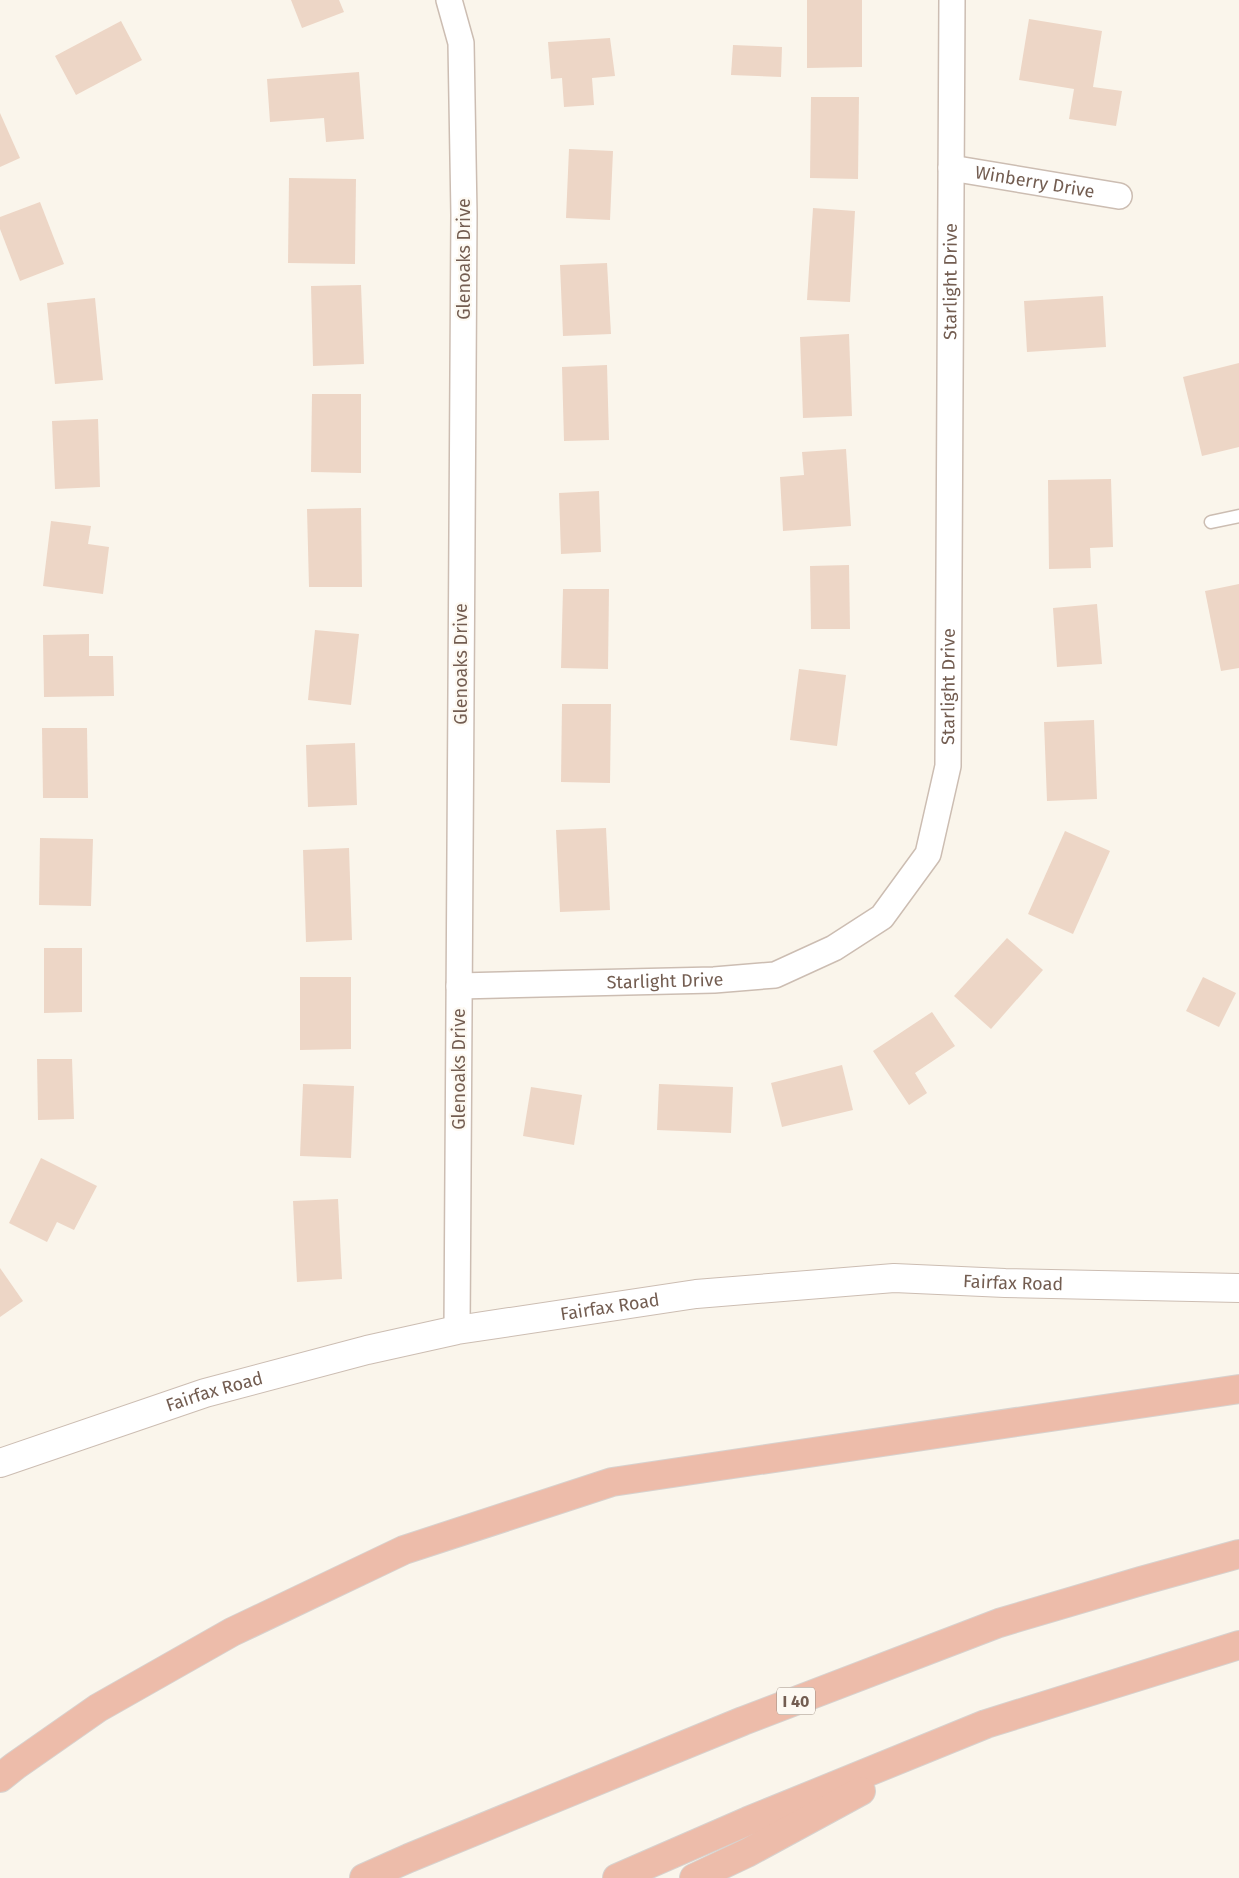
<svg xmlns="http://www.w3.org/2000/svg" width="1239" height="1878" viewBox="0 0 1239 1878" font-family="'Fira Sans',sans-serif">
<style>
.building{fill:#edd6c6}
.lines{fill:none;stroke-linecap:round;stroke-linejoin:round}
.service-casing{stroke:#ccbdb2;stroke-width:15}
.minor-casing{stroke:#ccbdb2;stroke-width:28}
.tertiary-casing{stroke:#ccbdb2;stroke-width:30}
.motorway-casing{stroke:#d8d2ce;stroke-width:30}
.service{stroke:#fff;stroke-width:12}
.minor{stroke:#fff;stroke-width:25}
.tertiary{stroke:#fff;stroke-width:28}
.motorway{stroke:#edbcaa;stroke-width:28}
.labels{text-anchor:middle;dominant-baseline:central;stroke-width:4.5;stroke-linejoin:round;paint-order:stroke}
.shield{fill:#fdf9f2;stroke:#9c8c81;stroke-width:1}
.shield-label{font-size:16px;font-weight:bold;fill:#735d51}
.street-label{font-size:18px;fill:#735d51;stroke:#fdf9f2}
</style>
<rect width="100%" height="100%" fill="#faf5eb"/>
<g class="building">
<path d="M291 0H339L344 12 302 28Z"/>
<path d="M807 0H862V67L807 68Z"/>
<path d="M1029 19 1102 31 1093 87 1122 91 1116 126 1069 119 1074 89 1019 80Z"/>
<path d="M121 21 142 60 76 95 55 56Z"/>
<path d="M610 38 615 76 592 78 594 105 564 107 562 78 551 79 548 42Z"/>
<path d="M733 45 782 47 781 77 731 75Z"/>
<path d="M359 72 364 139 326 142 324 118 270 122 267 79Z"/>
<path d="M811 97H859L858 179 810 178Z"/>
<path d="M0 113 20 158 0 167Z"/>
<path d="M569 149 613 151 610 220 566 218Z"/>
<path d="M289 178 356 179 355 264 288 263Z"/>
<path d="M40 202 64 264 20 281 0 229V217Z"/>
<path d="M813 208 855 211 850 302 807 300Z"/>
<path d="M607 263 611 334 563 336 560 265Z"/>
<path d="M361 285 364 364 313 366 311 286Z"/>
<path d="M1103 296 1106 347 1027 352 1024 301Z"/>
<path d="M95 298 103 380 55 384 47 303Z"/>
<path d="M849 334 852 416 803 418 800 337Z"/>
<path d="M1239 363V447L1202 456 1183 377Z"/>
<path d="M607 365 609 440 564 441 562 367Z"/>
<path d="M312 394H361V473L311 472Z"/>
<path d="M98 419 100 487 55 489 52 421Z"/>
<path d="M846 449 851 526 783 531 780 477 804 475 802 452Z"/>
<path d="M1111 479 1113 547 1090 548 1091 568 1049 569 1048 480Z"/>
<path d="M599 491 601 552 561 554 559 493Z"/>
<path d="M361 508 362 587H309L307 509Z"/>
<path d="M51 521 91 526 88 544 109 547 103 594 43 586Z"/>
<path d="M849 565 850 629H811L810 566Z"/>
<path d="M1239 584V668L1221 671 1205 591Z"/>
<path d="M563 589H609L608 669 561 668Z"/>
<path d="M1097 604 1102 664 1057 667 1053 608Z"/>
<path d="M315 630 359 634 351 705 308 700Z"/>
<path d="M89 634V656H113L114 696 44 697 43 635Z"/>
<path d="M799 669 846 675 837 746 790 740Z"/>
<path d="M562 704H611L610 783 561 782Z"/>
<path d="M1094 720 1097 799 1047 801 1044 722Z"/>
<path d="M42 728H87L88 798H43Z"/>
<path d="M355 743 357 805 308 807 306 745Z"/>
<path d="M606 828 610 910 560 912 556 830Z"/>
<path d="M1065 831 1110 851 1073 934 1028 914Z"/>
<path d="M40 838 93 839 91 906 39 905Z"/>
<path d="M349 848 352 940 306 942 303 850Z"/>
<path d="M1007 938 1043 970 991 1029 954 996Z"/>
<path d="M44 948H82V1012L44 1013Z"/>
<path d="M300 977H351V1049L300 1050Z"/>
<path d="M1203 977 1236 993 1219 1027 1186 1011Z"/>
<path d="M932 1012 955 1046 915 1073 927 1093 909 1105 873 1051Z"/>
<path d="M37 1059H72L74 1119 38 1120Z"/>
<path d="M842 1065 853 1110 782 1127 771 1083Z"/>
<path d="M303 1084 354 1086 351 1158 300 1156Z"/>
<path d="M659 1084 733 1087 731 1133 657 1130Z"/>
<path d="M531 1087 582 1095 574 1145 523 1136Z"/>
<path d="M41 1158 97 1186 74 1230 57 1222 47 1242 9 1223Z"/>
<path d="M338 1199 342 1279 297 1282 293 1201Z"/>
<path d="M0 1268 23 1301 0 1317Z"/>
</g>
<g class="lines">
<defs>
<path id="service" d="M1211 522 1239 516"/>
<g id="minor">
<path d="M449 0 461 43 464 215 457 1330"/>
<path id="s1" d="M951 168 1119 196"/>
<path id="s2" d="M459 986 714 980 775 975 834 948 882 917 928 854 948 766 952 0"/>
</g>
<g id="tertiary">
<path id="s3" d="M0 1463 205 1393 367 1350 457 1330 696 1294 894 1278 1005 1283 1239 1288"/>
</g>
<g id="motorway">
<path d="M0 1778 15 1766 98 1708 232 1632 404 1550 612 1482 1239 1389"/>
<path d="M364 1878 409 1858 743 1721 999 1623 1141 1581 1239 1554"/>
<path d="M617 1878 748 1821 986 1724 1239 1645"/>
<path d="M694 1878 747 1853 861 1791"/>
</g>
</defs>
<use href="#service" class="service-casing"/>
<use href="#minor" class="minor-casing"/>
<use href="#tertiary" class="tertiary-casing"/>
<use href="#motorway" class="motorway-casing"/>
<use href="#service" class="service"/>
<use href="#minor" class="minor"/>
<use href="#tertiary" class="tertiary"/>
<use href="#motorway" class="motorway"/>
</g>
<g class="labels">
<rect class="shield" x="777" y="1687.5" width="38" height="27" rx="4"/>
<g class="shield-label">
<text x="796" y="1701">I 40</text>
</g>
<g class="street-label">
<text stroke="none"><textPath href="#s1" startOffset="85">Winberry Drive</textPath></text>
<text transform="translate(464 259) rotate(-90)">Glenoaks Drive</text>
<text stroke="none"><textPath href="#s2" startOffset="1091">Starlight Drive</textPath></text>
<text transform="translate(461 664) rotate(-90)">Glenoaks Drive</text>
<text stroke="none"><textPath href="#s2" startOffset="686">Starlight Drive</textPath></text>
<text stroke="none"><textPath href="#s2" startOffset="206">Starlight Drive</textPath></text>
<text transform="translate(459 1069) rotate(-90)">Glenoaks Drive</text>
<text stroke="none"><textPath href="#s3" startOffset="1036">Fairfax Road</textPath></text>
<text stroke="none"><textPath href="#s3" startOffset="631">Fairfax Road</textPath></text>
<text stroke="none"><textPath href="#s3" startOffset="226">Fairfax Road</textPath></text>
</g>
</g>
</svg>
